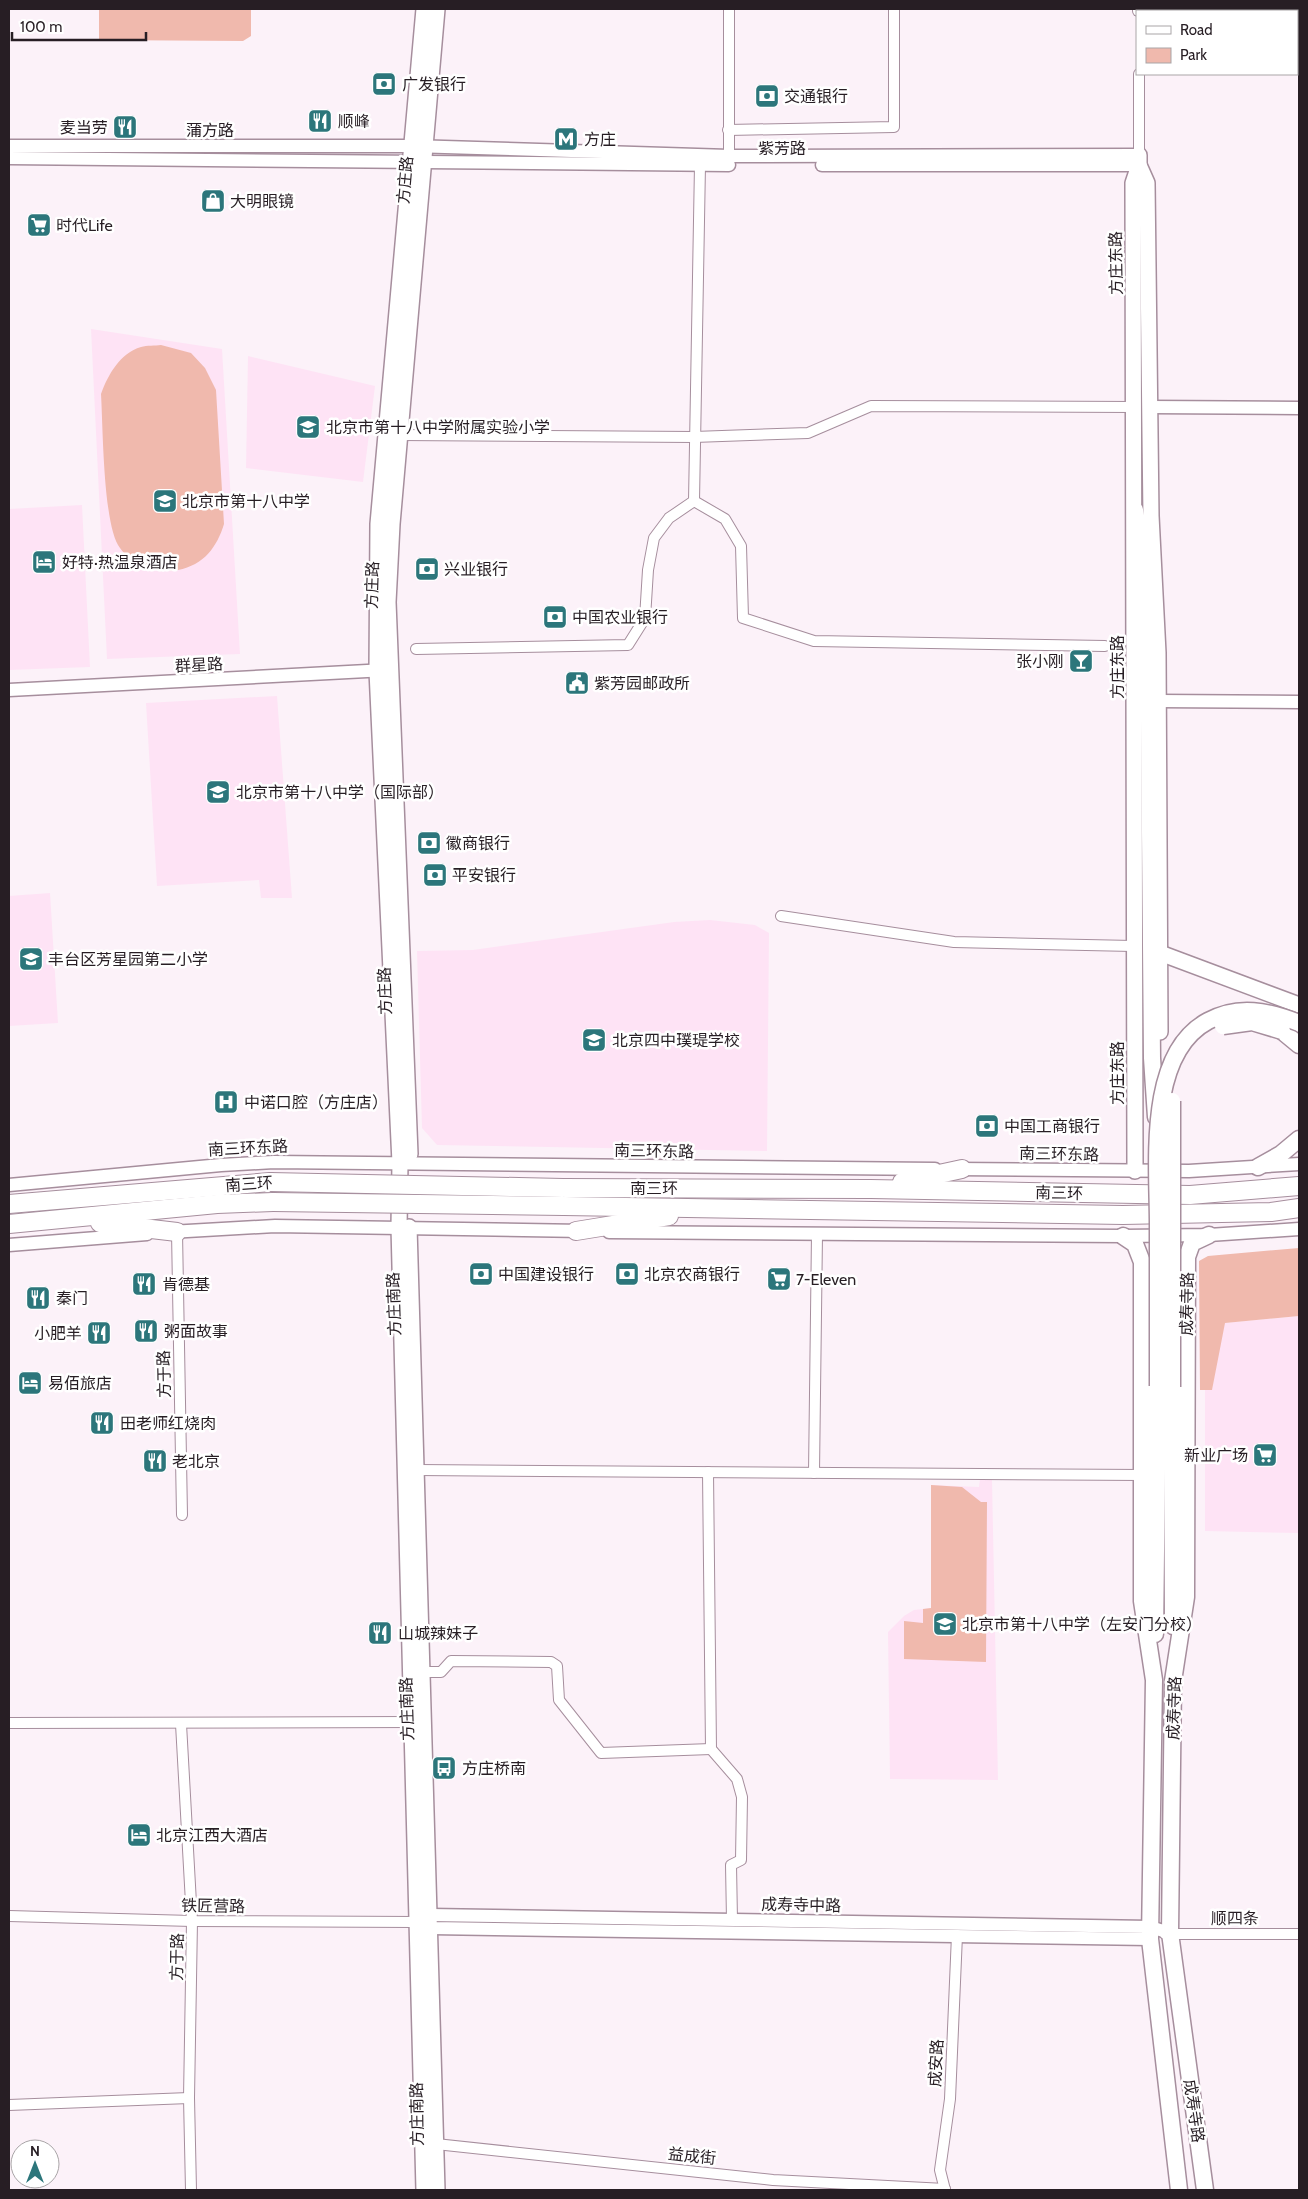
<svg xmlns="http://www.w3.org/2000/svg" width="1308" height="2199" viewBox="0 0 1308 2199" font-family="Cabin,'Noto Sans SC',sans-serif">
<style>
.built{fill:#fee3f5}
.green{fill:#f0b9ad}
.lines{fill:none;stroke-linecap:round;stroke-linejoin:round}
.minor-casing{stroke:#a68e9d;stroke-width:12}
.tertiary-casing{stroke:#a68e9d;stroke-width:15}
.secondary-casing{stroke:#a68e9d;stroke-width:18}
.primary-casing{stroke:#a68e9d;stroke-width:19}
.trunk-casing{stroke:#a68e9d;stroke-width:20}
.minor{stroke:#fff;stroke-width:10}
.tertiary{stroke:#fff;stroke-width:12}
.secondary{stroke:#fff;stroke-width:15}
.primary{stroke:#fff;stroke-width:16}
.trunk{stroke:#fff;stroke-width:18}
.primary-bridge-casing{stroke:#a68e9d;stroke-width:19;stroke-linecap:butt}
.trunk-bridge-casing{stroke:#a68e9d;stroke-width:20;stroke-linecap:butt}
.primary-bridge{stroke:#fff;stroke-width:16}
.trunk-bridge{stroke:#fff;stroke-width:18}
.labels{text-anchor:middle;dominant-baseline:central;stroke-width:5;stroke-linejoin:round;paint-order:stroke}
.poi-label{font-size:16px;fill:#271e24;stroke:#fff;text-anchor:start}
.street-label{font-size:16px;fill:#271e24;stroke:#fff}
</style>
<rect width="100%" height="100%" fill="#fcf2f9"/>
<g class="built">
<path d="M91 329 222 349 240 654 107 659Z"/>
<path d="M248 356 375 386 363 482 246 468Z"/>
<path d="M82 505 90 667 9 670V509Z"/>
<path d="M277 696 292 898H261L259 880 157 886 146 703Z"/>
<path d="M50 893 58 1023 9 1026V896Z"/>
<path d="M710 920 755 925 769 933 767 1151 437 1145 422 1128 417 951 473 950 674 922Z"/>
<path d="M1299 1316V1533L1205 1531V1390L1212 1389 1224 1323Z"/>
<path d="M980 1479 992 1480 998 1780 890 1779 888 1632 904 1616 914 1610 931 1608V1485L979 1487Z"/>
</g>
<g class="green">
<path d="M99 9H251V36L243 41 99 40Z"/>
<path d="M161 345 191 353 205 368 216 390 224 524C217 547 204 565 178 570 158 573 132 565 120 548 103 527 103 426 101 394 108 375 120 353 141 347 147 345 155 346 161 345Z"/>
<path d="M1299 1248V1316L1225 1323 1212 1390H1200L1199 1261 1208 1256Z"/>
<path d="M931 1485 962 1487 981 1502H987L986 1662 904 1659V1621L923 1623V1609L931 1608Z"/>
</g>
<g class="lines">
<defs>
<g id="minor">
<path d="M729 9V156"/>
<path d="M1138 9V11"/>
<path d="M1139 74V155"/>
<path d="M728 130 894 127V9"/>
<path d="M400 435 694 437 808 433 871 406 1135 407"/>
<path d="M694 501 725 519 741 546 743 618 814 641 1105 646"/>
<path d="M416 649 628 645 645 618 648 570 654 538 669 518 694 501 700 165"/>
<path d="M781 916 954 942 1133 946"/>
<path d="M177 1232 182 1515"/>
<path d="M417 1470 1142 1475"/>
<path d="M708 1472 711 1749 737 1779 742 1797 741 1860 731 1865 732 1920"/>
<path d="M814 1473 817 1234"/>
<path d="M423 1672H441L451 1661 551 1662 557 1666 559 1700 601 1753 711 1749"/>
<path d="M9 1723 413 1722"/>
<path d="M181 1724 192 1921 189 2098 191 2190"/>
<path d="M9 1916 192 1921 416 1922 423 1919"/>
<path d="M1165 1934H1299"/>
<path d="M9 2105 189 2098"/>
<path d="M436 2144 773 2180 945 2189"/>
<path d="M945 2190 940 2170 950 2099 957 1935"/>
</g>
<g id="tertiary">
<path d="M9 146H412L729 156 1139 155"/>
<path d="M9 158 729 165"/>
<path d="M822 165H1139"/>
<path d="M1150 407 1299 408"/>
<path d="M9 690 386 670"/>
<path d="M1158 701 1299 702"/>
<path d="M955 1169 1189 1171 1299 1164"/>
<path d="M9 1185 221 1165 274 1162 935 1169"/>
<path d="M170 1232 275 1226 584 1231"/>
<path d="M609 1232 1123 1236 1209 1235 1299 1229"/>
<path d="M9 1245 147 1234"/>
<path d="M430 1915 1150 1927 1170 1933"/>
<path d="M421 1924 431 1928 1150 1939"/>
</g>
<g id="secondary">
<path d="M424 9 378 524 377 671 400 1163 399 1227 424 2190"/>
<path d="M1139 165 1147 183 1151 516 1158 653 1160 1032"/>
<path d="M1160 953 1299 1005"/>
<path d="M410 1154 388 602 392 524 437 9"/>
<path d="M1135 1171 1133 183 1139 165V155"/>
<path d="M409 1227 437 2190"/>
</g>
<g id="primary">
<path d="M1135 510 1146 574 1148 606 1152 1058 1156 1117"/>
<path d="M1282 1031 1299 1045"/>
<path d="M1258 1167 1281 1154 1299 1139"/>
<path d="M1123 1236 1135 1244 1142 1262V1601L1154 1680 1150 1939 1179 2190"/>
<path d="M1172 1387 1173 1626"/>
<path d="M1155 1634 1158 1386"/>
<path d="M1205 2190 1170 1933 1173 1681 1186 1597 1187 1257 1192 1243 1209 1235"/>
</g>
<g id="trunk">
<path d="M902 1182 962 1169"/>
<path d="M563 1188 871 1189 1190 1195 1299 1186"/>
<path d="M9 1204 270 1182"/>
<path d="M564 1206 1123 1215 1271 1212 1299 1208"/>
<path d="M100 1223 177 1232"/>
<path d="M9 1224 217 1204 273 1202"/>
<path d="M576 1231 669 1216"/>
</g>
</defs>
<use href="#minor" class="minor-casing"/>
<use href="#tertiary" class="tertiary-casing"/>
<use href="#secondary" class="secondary-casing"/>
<use href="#primary" class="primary-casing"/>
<use href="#trunk" class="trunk-casing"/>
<use href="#minor" class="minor"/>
<use href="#tertiary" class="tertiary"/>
<use href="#secondary" class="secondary"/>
<use href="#primary" class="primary"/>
<use href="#trunk" class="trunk"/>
<defs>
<g id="primary-bridge">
<path d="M1223 1026 1252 1022 1282 1031"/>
<path d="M1172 1101V1387"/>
<path d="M1158 1386C1158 1332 1158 1278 1158 1224 1158 1164 1146 1054 1208 1021 1239 1004 1268 1011 1299 1023"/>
</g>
<g id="trunk-bridge">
<path d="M270 1182 563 1188"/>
<path d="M273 1202 564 1206"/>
</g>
</defs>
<use href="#primary-bridge" class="primary-bridge-casing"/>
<use href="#trunk-bridge" class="trunk-bridge-casing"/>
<use href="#primary-bridge" class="primary-bridge"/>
<use href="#trunk-bridge" class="trunk-bridge"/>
</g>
<defs>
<symbol id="bank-square" viewBox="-11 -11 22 22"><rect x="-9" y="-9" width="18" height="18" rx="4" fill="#2c767b" stroke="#fff"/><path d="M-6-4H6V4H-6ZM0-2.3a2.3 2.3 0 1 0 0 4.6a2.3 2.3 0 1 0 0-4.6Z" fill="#fff"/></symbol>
<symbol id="restaurant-square" viewBox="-11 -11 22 22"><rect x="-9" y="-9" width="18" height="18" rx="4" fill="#2c767b" stroke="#fff"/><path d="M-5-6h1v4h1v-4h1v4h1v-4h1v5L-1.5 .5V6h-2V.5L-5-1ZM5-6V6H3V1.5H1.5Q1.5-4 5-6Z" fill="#fff"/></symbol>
<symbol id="metro-square" viewBox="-11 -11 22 22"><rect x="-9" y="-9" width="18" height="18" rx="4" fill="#2c767b" stroke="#fff"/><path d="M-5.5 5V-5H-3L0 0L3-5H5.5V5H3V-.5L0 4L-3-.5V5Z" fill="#fff"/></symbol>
<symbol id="shop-square" viewBox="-11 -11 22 22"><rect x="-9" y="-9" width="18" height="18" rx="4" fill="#2c767b" stroke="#fff"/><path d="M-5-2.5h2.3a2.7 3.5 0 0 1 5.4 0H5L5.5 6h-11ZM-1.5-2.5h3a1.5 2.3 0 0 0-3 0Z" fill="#fff"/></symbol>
<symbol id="supermarket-square" viewBox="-11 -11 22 22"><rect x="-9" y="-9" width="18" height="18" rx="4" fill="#2c767b" stroke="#fff"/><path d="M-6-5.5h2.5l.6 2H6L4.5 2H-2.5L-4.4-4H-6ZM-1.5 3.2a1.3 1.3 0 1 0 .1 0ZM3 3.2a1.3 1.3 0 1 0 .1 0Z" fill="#fff"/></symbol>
<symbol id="school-square" viewBox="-11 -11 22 22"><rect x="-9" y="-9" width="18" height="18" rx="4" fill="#2c767b" stroke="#fff"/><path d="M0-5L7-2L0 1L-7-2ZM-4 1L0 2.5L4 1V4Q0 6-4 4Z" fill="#fff"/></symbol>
<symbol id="hotel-square" viewBox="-11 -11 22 22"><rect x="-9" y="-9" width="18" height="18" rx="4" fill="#2c767b" stroke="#fff"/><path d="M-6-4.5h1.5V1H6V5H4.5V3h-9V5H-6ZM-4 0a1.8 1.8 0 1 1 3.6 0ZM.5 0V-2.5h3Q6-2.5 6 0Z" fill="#fff"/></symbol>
<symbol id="bar-square" viewBox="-11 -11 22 22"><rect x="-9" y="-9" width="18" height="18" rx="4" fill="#2c767b" stroke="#fff"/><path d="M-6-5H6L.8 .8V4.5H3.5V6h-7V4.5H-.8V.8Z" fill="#fff"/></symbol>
<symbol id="civic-square" viewBox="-11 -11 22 22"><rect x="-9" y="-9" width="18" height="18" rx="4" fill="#2c767b" stroke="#fff"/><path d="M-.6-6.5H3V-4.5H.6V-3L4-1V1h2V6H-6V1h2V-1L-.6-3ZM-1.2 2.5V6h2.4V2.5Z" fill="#fff"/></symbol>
<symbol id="hospital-square" viewBox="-11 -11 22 22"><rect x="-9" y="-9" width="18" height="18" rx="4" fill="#2c767b" stroke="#fff"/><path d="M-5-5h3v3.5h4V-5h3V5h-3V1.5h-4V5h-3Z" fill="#fff"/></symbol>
<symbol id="bus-square" viewBox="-11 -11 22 22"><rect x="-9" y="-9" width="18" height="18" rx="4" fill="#2c767b" stroke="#fff"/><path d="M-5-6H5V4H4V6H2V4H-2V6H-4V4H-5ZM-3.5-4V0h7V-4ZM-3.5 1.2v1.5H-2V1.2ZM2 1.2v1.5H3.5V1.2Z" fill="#fff"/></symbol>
</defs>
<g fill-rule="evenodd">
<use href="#bank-square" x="370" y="70" width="28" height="28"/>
<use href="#bank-square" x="753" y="82" width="28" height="28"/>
<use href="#restaurant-square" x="306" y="107" width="28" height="28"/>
<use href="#restaurant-square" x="111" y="113" width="28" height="28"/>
<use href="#metro-square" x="552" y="125" width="28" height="28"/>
<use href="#shop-square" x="199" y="187" width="28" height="28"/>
<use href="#supermarket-square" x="25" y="211" width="28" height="28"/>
<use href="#school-square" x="294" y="413" width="28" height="28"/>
<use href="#school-square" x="151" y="487" width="28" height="28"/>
<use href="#hotel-square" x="30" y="548" width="28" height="28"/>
<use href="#bank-square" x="413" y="555" width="28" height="28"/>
<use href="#bank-square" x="541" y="603" width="28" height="28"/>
<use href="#bar-square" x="1067" y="647" width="28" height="28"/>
<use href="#civic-square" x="563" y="669" width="28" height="28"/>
<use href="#school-square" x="204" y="778" width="28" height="28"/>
<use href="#bank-square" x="415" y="829" width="28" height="28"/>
<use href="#bank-square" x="421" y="861" width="28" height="28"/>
<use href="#school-square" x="17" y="945" width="28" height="28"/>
<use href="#school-square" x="580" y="1026" width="28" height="28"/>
<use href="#hospital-square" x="212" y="1088" width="28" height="28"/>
<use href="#bank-square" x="973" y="1112" width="28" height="28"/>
<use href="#bank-square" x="467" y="1260" width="28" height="28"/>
<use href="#bank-square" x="613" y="1260" width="28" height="28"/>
<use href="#supermarket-square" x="765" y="1265" width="28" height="28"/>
<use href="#restaurant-square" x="130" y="1270" width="28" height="28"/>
<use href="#restaurant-square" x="24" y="1284" width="28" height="28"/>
<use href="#restaurant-square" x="132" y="1317" width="28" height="28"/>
<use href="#restaurant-square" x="85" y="1319" width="28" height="28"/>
<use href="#hotel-square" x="16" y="1369" width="28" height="28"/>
<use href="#restaurant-square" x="88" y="1409" width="28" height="28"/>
<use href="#supermarket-square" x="1251" y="1441" width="28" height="28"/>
<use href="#restaurant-square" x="141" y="1447" width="28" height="28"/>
<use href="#school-square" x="931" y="1610" width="28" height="28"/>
<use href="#restaurant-square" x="366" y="1619" width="28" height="28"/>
<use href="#bus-square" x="430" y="1754" width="28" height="28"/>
<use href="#hotel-square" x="125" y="1821" width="28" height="28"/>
</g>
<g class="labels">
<g class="poi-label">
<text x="402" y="84">广发银行</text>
<text x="784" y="96">交通银行</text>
<text x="338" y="121">顺峰</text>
<text x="108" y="127" text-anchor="end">麦当劳</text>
<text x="584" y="139">方庄</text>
<text x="230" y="201">大明眼镜</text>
<text x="56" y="225">时代Life</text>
<text x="326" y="427">北京市第十八中学附属实验小学</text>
<text x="182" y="501">北京市第十八中学</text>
<text x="62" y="562">好特·热温泉酒店</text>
<text x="444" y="569">兴业银行</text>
<text x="572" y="617">中国农业银行</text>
<text x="1064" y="661" text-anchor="end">张小刚</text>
<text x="594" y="683">紫芳园邮政所</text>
<text x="236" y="792">北京市第十八中学（国际部）</text>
<text x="446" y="843">徽商银行</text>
<text x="452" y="875">平安银行</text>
<text x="48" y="959">丰台区芳星园第二小学</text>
<text x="612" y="1040">北京四中璞瑅学校</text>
<text x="244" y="1102">中诺口腔（方庄店）</text>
<text x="1004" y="1126">中国工商银行</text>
<text x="498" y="1274">中国建设银行</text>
<text x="644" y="1274">北京农商银行</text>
<text x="796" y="1279">7-Eleven</text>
<text x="162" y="1284">肯德基</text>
<text x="56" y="1298">秦门</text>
<text x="164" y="1331">粥面故事</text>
<text x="82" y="1333" text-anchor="end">小肥羊</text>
<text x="48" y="1383">易佰旅店</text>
<text x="120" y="1423">田老师红烧肉</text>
<text x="1248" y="1455" text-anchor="end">新业广场</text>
<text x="172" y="1461">老北京</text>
<text x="962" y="1624">北京市第十八中学（左安门分校）</text>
<text x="398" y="1633">山城辣妹子</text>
<text x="462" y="1768">方庄桥南</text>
<text x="156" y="1835">北京江西大酒店</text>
</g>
<g class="street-label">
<text x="210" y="130">蒲方路</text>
<text x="782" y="148">紫芳路</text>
<text transform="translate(405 180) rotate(-85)">方庄路</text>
<text transform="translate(1116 263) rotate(-91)">方庄东路</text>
<text transform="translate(372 585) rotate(-88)">方庄路</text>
<text transform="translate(199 665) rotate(-3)">群星路</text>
<text transform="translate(1117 667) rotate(-90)">方庄东路</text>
<text transform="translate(385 991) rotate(-92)">方庄路</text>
<text transform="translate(1117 1073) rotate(-90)">方庄东路</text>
<text transform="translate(248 1148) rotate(-3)">南三环东路</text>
<text transform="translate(654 1151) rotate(1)">南三环东路</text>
<text transform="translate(1059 1154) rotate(1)">南三环东路</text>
<text transform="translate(249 1184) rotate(-4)">南三环</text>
<text x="654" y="1188">南三环</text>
<text transform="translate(1059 1193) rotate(1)">南三环</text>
<text transform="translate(394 1304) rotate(-92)">方庄南路</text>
<text transform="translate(1187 1304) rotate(-89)">成寿寺路</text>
<text transform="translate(164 1374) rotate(-91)">方于路</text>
<text transform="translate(1174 1708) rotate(-88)">成寿寺路</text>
<text transform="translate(407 1709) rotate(-92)">方庄南路</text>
<text transform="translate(801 1905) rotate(1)">成寿寺中路</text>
<text transform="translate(213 1906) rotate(1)">铁匠营路</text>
<text x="1235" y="1918">顺四条</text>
<text transform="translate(177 1957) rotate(-89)">方于路</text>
<text transform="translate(936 2063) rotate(-87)">成安路</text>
<text transform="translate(1194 2111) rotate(82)">成寿寺路</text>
<text transform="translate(417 2114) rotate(-91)">方庄南路</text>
<text transform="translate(692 2156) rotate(6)">益成街</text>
</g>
</g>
<rect width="1308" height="2199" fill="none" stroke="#271e24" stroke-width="20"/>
<rect x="1136" y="10" width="162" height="65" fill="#ffffff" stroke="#a9a5a7"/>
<rect x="1146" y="26" width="25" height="8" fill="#ffffff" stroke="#a9a5a7"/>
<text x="1180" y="35" font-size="15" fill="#271e24">Road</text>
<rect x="1146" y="48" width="25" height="15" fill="#f0b9ad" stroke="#a9a5a7"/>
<text x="1180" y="60" font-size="15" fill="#271e24">Park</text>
<g transform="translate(35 2164)"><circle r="24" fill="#ffffff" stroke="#a9a5a7"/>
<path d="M0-4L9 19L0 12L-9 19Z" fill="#2c767b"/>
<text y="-8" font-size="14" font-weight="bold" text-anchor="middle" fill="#271e24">N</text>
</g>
<path d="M12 32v8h134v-8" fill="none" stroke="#271e24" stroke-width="2.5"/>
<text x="20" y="32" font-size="15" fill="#271e24" stroke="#ffffff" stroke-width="4" paint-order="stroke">100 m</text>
</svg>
